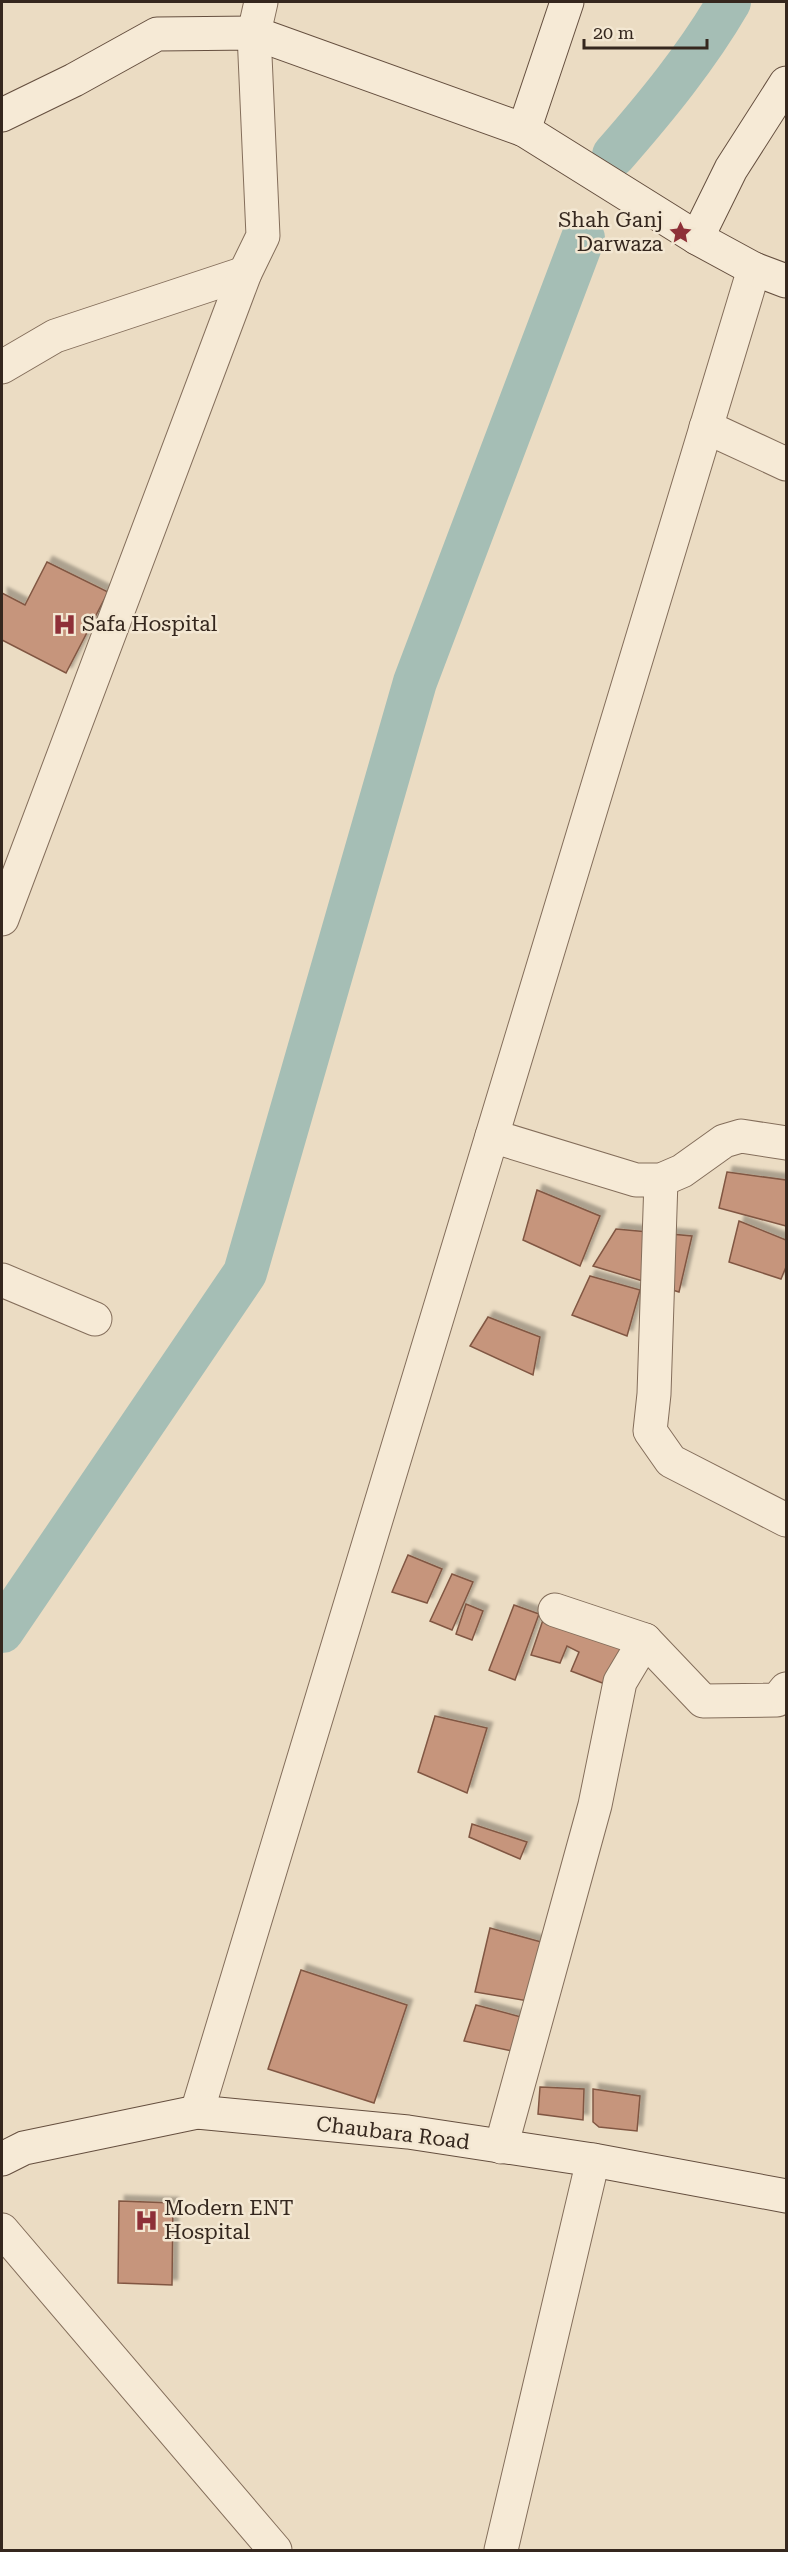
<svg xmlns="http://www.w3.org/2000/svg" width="788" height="2552" viewBox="0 0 788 2552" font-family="'Roboto Serif',serif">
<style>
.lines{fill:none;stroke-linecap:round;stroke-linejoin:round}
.canal{stroke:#a5beb5;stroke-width:44}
.building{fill:#c6957c;stroke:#815743;stroke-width:1.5;filter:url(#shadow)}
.street-casing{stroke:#846e5b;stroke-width:35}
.secondary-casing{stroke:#654f3f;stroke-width:35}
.street{stroke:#f6ead6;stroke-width:33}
.secondary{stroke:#f6ead6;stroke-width:33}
.labels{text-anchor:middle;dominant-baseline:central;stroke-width:5;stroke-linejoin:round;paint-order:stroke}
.poi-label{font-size:21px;fill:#35271e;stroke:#f3e7d2;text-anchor:start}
.street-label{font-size:21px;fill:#35271e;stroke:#f3e7d2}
</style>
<defs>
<filter id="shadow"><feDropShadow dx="5.5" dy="-5.5" stdDeviation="1.5" flood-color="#0004"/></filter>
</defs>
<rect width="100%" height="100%" fill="#ebdcc3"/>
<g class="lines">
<g class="canal">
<path d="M614 155C656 107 697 57 729 2"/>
<path d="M2 1631 245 1273 415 682 583 238"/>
</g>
</g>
<g class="building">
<path d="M47 562 108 592 66 673 2 640V593L25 605Z"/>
<path d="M727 1172 786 1180V1226L719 1208Z"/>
<path d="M537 1190 600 1216 580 1266 523 1240Z"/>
<path d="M739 1221 786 1240V1267L781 1279 729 1262Z"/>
<path d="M616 1229 692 1236 679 1292 593 1266Z"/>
<path d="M590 1276 640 1290 627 1336 572 1315Z"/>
<path d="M488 1317 540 1337 533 1375 470 1346Z"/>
<path d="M408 1555 442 1569 427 1603 392 1592Z"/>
<path d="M452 1574 473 1582 452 1630 430 1621Z"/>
<path d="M466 1604 483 1611 472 1640 456 1634Z"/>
<path d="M514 1605 539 1614 515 1680 489 1670Z"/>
<path d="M544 1617 627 1636 605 1684 571 1671 579 1652 567 1646 560 1663 531 1655Z"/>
<path d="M435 1716 487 1728 467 1793 418 1772Z"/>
<path d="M472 1824 527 1842 520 1859 469 1837Z"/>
<path d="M490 1928 545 1943 528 2001 475 1992Z"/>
<path d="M301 1970 407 2005 374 2103 268 2069Z"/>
<path d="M476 2005 521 2017 512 2051 464 2041Z"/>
<path d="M540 2087 584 2089 583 2120 538 2114Z"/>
<path d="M593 2089 640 2096 637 2131 599 2127 593 2122Z"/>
<path d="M119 2201 173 2203 172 2285 118 2283Z"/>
</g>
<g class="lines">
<defs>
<g id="street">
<path d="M2 367 55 336 245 273"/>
<path d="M706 427 786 464"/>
<path d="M2 919 245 273 263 236 254 33 261 2"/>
<path d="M492 1136 636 1180H661L682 1171 724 1141 741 1136 786 1143"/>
<path d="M661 1180 654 1394 650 1431 671 1461 786 1520"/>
<path d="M2 1280 95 1319"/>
<path d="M555 1610 645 1640 703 1701 777 1700 786 1689"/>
<path d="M197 2112 754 269"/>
<path d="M501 2147 595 1805 620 1682 645 1640"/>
<path d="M2 2230 275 2550"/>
<path d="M501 2550 593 2160"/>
</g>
<g id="secondary">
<path d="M2 115 74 80 157 34 254 33 524 130 697 238 754 269 786 281"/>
<path d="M524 130 567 2"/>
<path d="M697 238 731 169 786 83"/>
<path d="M2 2159 24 2148 197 2112 408 2132 593 2160 786 2196"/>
</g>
</defs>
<use href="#street" class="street-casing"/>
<use href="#secondary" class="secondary-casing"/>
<use href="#street" class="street"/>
<use href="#secondary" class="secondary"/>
</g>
<defs>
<symbol id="sight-bare" viewBox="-9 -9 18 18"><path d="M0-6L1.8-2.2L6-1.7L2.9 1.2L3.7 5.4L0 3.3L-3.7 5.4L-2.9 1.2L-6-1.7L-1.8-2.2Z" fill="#8e3038" stroke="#f3e7d2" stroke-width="2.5" paint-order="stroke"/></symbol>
<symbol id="hospital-bare" viewBox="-9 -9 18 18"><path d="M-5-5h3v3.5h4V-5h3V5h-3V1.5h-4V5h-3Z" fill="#8e3038" stroke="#f3e7d2" stroke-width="2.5" paint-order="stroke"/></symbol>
</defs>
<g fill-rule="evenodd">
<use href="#sight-bare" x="664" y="216" width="33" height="33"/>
<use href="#hospital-bare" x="48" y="608" width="33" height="33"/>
<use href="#hospital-bare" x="130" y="2204" width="33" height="33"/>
</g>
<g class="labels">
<g class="poi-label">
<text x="663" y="220" text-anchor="end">Shah Ganj<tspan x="663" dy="24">Darwaza</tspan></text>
<text x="82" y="624">Safa Hospital</text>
<text x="164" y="2208">Modern ENT<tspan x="164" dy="24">Hospital</tspan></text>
</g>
<g class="street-label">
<text transform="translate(393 2133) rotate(7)">Chaubara Road</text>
</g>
</g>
<rect width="788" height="2552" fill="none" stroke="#35271e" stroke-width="6"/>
<path d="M584 39v9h123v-9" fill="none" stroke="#35271e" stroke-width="3"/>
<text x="593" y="39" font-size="18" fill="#35271e" stroke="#f3e7d2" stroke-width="4.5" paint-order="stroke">20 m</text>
</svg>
